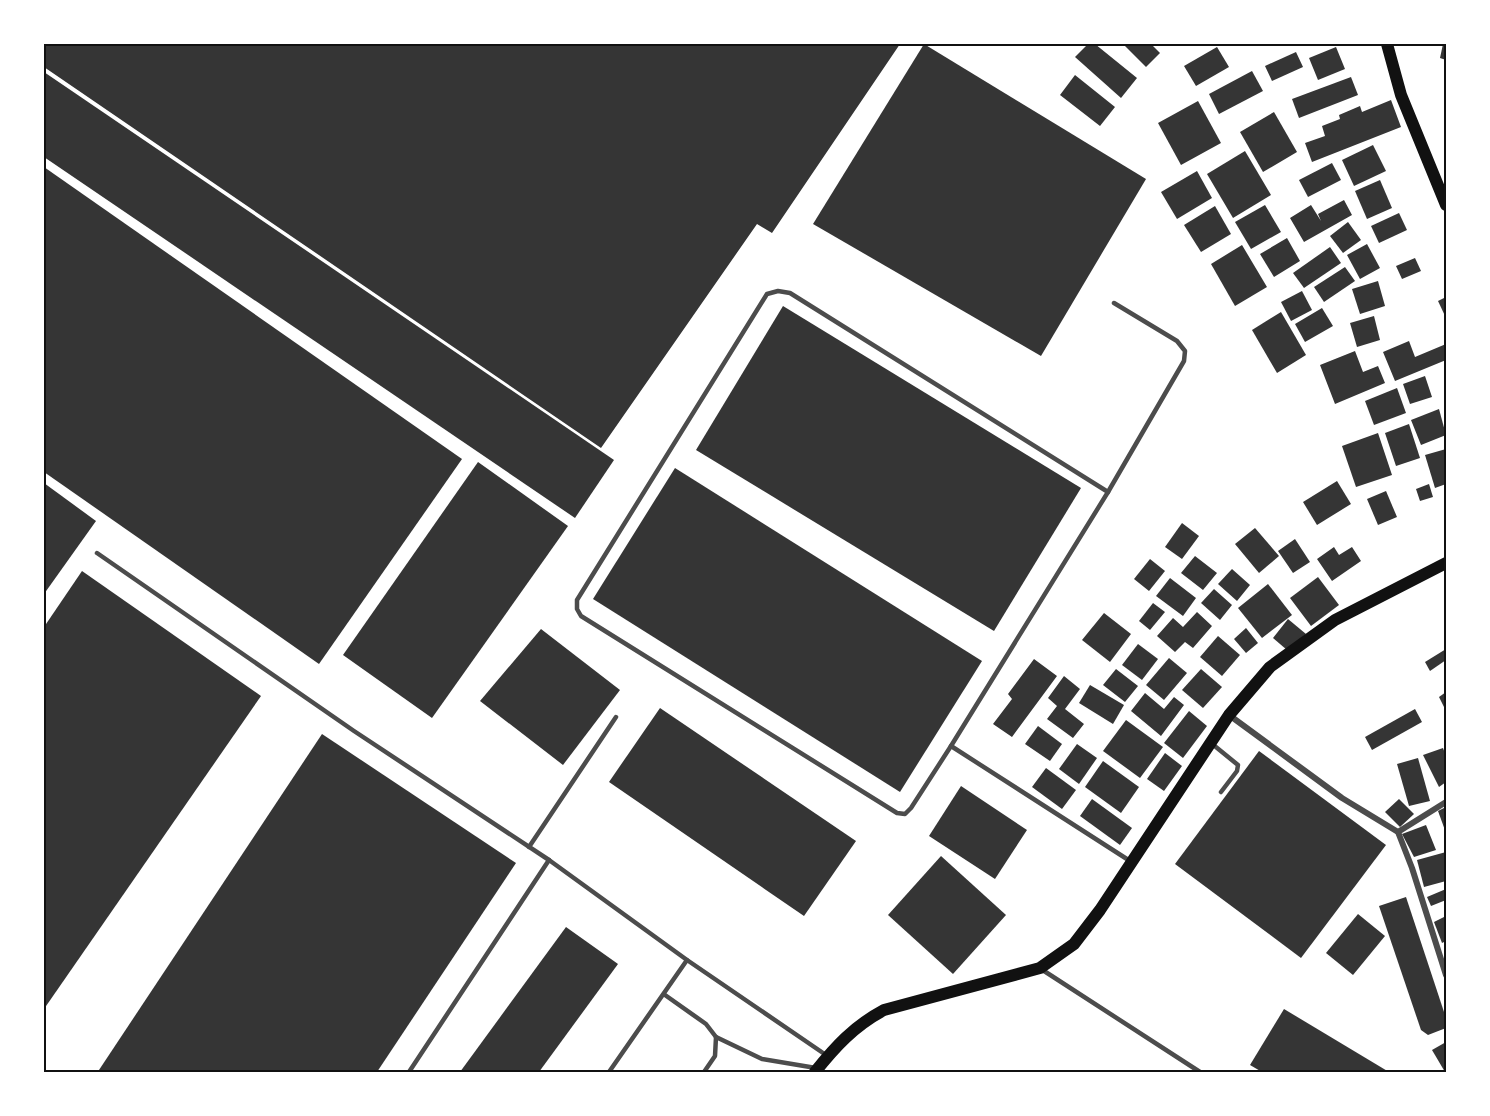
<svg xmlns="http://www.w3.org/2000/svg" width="1490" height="1116" viewBox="0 0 1490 1116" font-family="Montserrat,sans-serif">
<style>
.building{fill:#353535}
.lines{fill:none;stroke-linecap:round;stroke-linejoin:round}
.service{stroke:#4c4c4c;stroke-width:4.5}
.minor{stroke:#4c4c4c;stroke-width:6}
.secondary{stroke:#111;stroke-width:12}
.neatline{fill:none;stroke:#111;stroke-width:2}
</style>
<rect width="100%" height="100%" fill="#fff"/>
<g class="building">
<path d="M44 44H900L772 233 757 224 601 448 44 67Z"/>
<path d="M924 44 1146 179 1041 356 813 224Z"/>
<path d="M1088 44H1095L1137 78 1121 98 1075 57Z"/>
<path d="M1123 44H1151L1160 53 1146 67Z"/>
<path d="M1443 44H1446V60L1440 58Z"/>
<path d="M1217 47 1229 67 1196 86 1184 66Z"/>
<path d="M1336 47 1345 69 1318 80 1309 58Z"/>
<path d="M1296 52 1303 67 1272 81 1265 66Z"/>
<path d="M1252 71 1263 91 1219 114 1209 94Z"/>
<path d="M44 72 614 460 575 518 44 157Z"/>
<path d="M1075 75 1115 107 1100 126 1060 95Z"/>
<path d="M1351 77 1358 95 1299 118 1292 99Z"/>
<path d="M1391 100 1401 127 1312 162 1305 143 1325 136 1322 126 1340 119 1339 115 1360 106 1362 112Z"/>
<path d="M1198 101 1221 143 1181 165 1158 123Z"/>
<path d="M1274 112 1297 152 1263 172 1240 132Z"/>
<path d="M1373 145 1386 171 1354 186 1342 160Z"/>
<path d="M1245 151 1271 195 1233 218 1207 174Z"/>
<path d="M1332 163 1341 180 1308 197 1299 180Z"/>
<path d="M44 167 462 459 319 664 44 472Z"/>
<path d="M1197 171 1212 198 1177 219 1161 192Z"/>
<path d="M1380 180 1392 208 1367 219 1355 191Z"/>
<path d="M1344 200 1352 215 1304 242 1290 218 1311 205 1321 221 1318 214Z"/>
<path d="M1265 205 1281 232 1251 249 1235 222Z"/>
<path d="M1215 206 1231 234 1201 252 1184 225Z"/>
<path d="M1399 213 1407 230 1379 243 1371 226Z"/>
<path d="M1348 222 1361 240 1343 253 1330 236Z"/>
<path d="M1287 238 1300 261 1274 277 1260 254Z"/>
<path d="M1367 244 1380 268 1360 279 1347 255Z"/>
<path d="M1242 245 1267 287 1235 306 1211 264Z"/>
<path d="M1330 247 1341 263 1304 288 1293 273Z"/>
<path d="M1415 258 1421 271 1402 279 1396 266Z"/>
<path d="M1345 267 1355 281 1324 302 1314 287Z"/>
<path d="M1378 281 1385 306 1360 314 1352 289Z"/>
<path d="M1302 291 1312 310 1291 321 1281 302Z"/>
<path d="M1446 297V318L1438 301Z"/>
<path d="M783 306 1081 488 994 631 696 450Z"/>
<path d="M1322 308 1333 326 1305 342 1295 324Z"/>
<path d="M1281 312 1306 355 1277 373 1252 330Z"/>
<path d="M1374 316 1380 340 1357 347 1350 323Z"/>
<path d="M1409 341 1415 357 1446 344V360L1395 381 1383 352Z"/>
<path d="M1355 351 1363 372 1378 366 1385 383 1335 404 1320 365Z"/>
<path d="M1425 376 1432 397 1410 404 1403 384Z"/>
<path d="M1397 388 1406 413 1374 425 1365 401Z"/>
<path d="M1439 409 1446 435 1421 445 1411 420Z"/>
<path d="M1409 424 1420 458 1396 466 1385 433Z"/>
<path d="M1378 433 1392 475 1356 487 1342 446Z"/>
<path d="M1446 449V484L1435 488 1425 455Z"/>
<path d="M478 462 568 526 432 718 343 655Z"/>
<path d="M675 468 982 661 900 792 593 599Z"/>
<path d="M1337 481 1351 504 1317 525 1303 502Z"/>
<path d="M44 483 96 521 44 594Z"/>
<path d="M1429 484 1433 497 1420 501 1416 489Z"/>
<path d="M1386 491 1397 517 1378 525 1367 499Z"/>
<path d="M1182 523 1199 536 1182 559 1165 547Z"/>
<path d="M1255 528 1279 556 1259 573 1235 544Z"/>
<path d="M1295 539 1310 562 1293 573 1278 551Z"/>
<path d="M1334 547 1339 555 1352 547 1361 561 1332 581 1317 559Z"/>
<path d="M1195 556 1217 573 1203 590 1181 573Z"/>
<path d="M1150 559 1165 571 1149 591 1134 579Z"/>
<path d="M1232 569 1250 585 1237 601 1218 584Z"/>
<path d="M82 571 261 696 44 1009V627Z"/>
<path d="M1318 577 1339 605 1311 626 1290 598Z"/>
<path d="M1170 578 1196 598 1183 616 1156 596Z"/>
<path d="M1268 584 1292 615 1262 638 1238 608Z"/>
<path d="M1214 589 1232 605 1220 620 1201 603Z"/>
<path d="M1153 603 1165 612 1150 630 1139 621Z"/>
<path d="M1197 612 1212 626 1193 648 1185 642 1175 652 1157 636 1173 618 1183 627Z"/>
<path d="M1104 613 1131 634 1110 662 1082 640Z"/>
<path d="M1288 619 1306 634 1287 650 1273 638Z"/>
<path d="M1246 628 1258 643 1246 653 1234 639Z"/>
<path d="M541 629 620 690 563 765 480 701Z"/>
<path d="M1218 636 1240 655 1222 676 1200 657Z"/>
<path d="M1138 644 1158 659 1142 680 1122 665Z"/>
<path d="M1446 649V660L1430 671 1425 662Z"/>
<path d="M1169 658 1187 673 1164 700 1146 685Z"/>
<path d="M1034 659 1057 676 1012 737 993 724 1012 699 1008 694Z"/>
<path d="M1116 669 1138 686 1125 702 1103 685Z"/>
<path d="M1201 669 1222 687 1203 708 1182 690Z"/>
<path d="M1064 676 1080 689 1065 709 1084 724 1073 738 1047 719 1057 706 1048 698Z"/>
<path d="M1090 685 1124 705 1113 724 1079 703Z"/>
<path d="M1446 692V711L1439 697Z"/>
<path d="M1145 693 1164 709 1174 697 1184 705 1161 736 1131 711Z"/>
<path d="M660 708 856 841 804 916 609 782Z"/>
<path d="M1415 709 1422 722 1372 750 1365 737Z"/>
<path d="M1189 711 1207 726 1183 758 1164 743Z"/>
<path d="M1126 720 1163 747 1140 778 1103 751Z"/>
<path d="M1038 726 1062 744 1050 761 1025 744Z"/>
<path d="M322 734 516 863 377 1072H102L99 1070Z"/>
<path d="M1077 744 1097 758 1079 784 1059 769Z"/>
<path d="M1443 748 1446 756V782L1439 787 1423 755Z"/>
<path d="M1259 751 1386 845 1301 958 1175 864Z"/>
<path d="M1165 753 1182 766 1164 791 1147 779Z"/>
<path d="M1418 758 1430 801 1409 806 1397 764Z"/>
<path d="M1103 761 1139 787 1121 813 1085 787Z"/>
<path d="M1046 768 1076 790 1062 809 1032 787Z"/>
<path d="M961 786 1027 830 995 879 929 836Z"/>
<path d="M1092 799 1132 828 1120 845 1080 816Z"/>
<path d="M1399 799 1414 814 1400 827 1385 812Z"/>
<path d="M1446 807V833L1438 811Z"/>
<path d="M1426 825 1436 850 1414 857 1402 834Z"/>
<path d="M1446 852V881L1424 887 1417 860Z"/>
<path d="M941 856 1006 915 953 974 888 915Z"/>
<path d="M1446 889V900L1431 906 1427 897Z"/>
<path d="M1406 897 1446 1018V1028L1428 1035 1421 1030 1379 906Z"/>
<path d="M1358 914 1385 936 1353 975 1326 953Z"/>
<path d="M1446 916V941L1442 943 1434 922Z"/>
<path d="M566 927 618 964 539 1072H460Z"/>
<path d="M1284 1009 1389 1072H1262L1250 1065Z"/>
<path d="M1446 1042V1072H1445L1432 1050Z"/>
</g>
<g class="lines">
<g class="service">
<path d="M1114 303 1177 341 1185 351 1184 361 1108 492 951 746 1130 861"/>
<path d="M97 553 354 731 549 860 687 960 826 1055"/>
<path d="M1211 743 1238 765 1237 771 1221 792"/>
<path d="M951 746 911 808 905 814 897 813 581 616 577 609V600L767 294 778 291 790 293 1108 492"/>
<path d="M529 847 616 717"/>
<path d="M1041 969 1200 1072"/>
<path d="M665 995 706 1024 716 1037 715 1056 704 1072"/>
<path d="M716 1037 762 1059 816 1068"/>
<path d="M409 1072 549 860"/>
<path d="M609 1072 687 960"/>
</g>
<g class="minor">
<path d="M1229 715 1342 798 1398 832 1412 868 1446 975"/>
<path d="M1398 832 1446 802"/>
</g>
<g class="secondary">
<path d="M1387 44 1401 95 1446 205"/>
<path d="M815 1072C835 1047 854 1026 884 1010L1040 968 1074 944 1100 910 1229 715 1270 667 1335 620 1446 563"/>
</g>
</g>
<rect width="1490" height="1116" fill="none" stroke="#ffffff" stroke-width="90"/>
<rect x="45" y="45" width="1400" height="1026" class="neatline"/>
</svg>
